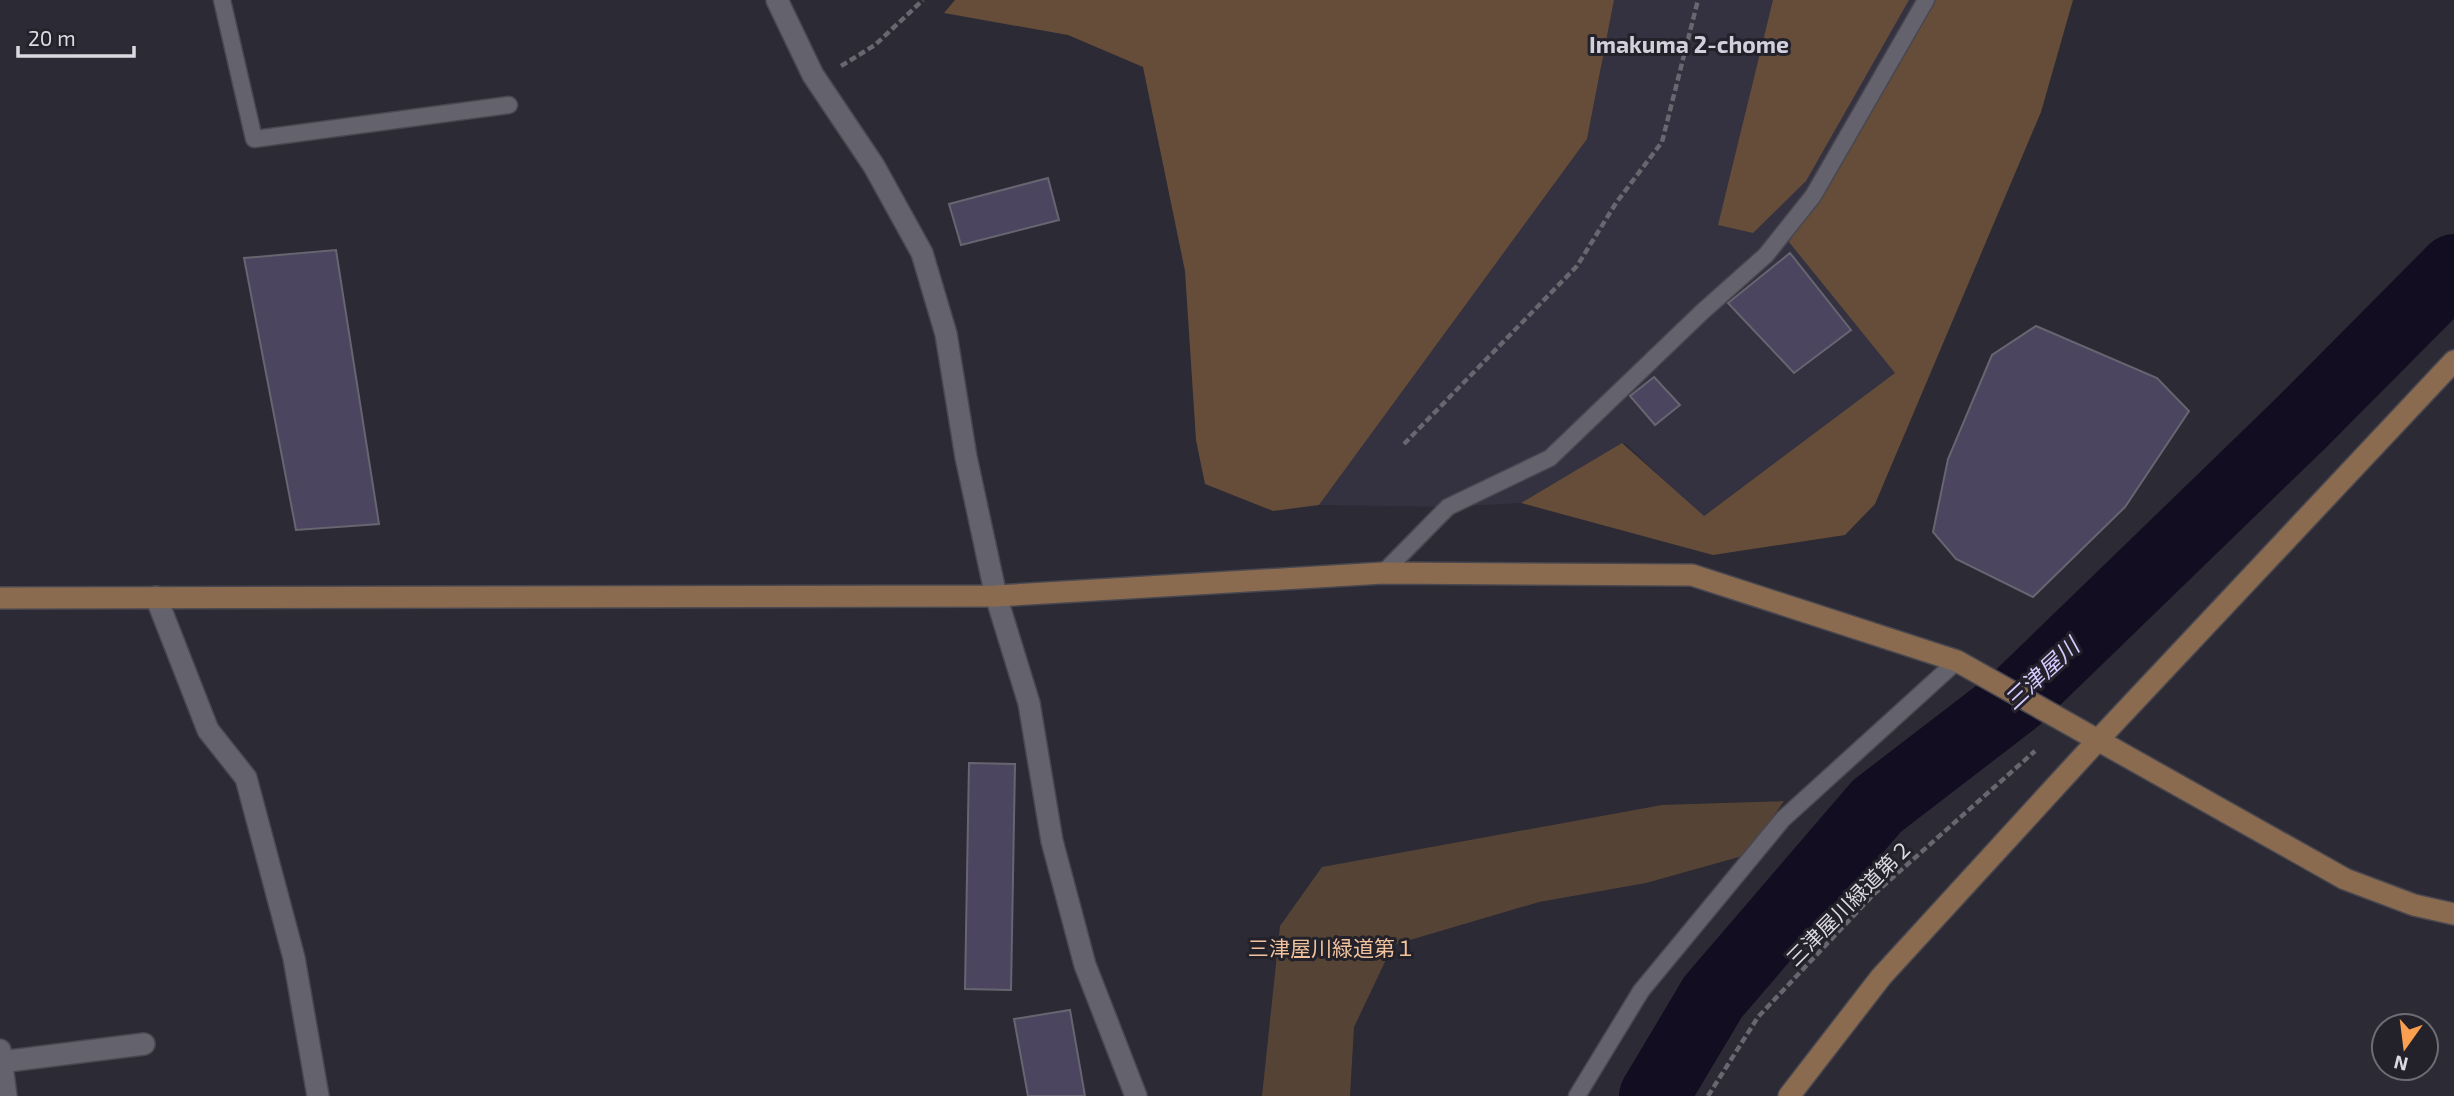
<svg xmlns="http://www.w3.org/2000/svg" width="2454" height="1096" viewBox="0 0 2454 1096" font-family="'Exo 2','Noto Sans JP',sans-serif">
<style>
.built{fill:#343141}
.green{fill:#554436}
.forest{fill:#654d3a}
.lines{fill:none;stroke-linecap:round;stroke-linejoin:round}
.river{stroke:#130d22;stroke-width:70}
.building{fill:#4b455f;stroke:#676570;stroke-width:2}
.lane-casing{stroke:#49474f;stroke-width:19}
.street-casing{stroke:#49474f;stroke-width:24}
.secondary-casing{stroke:#49474f;stroke-width:24}
.path{stroke:#68666f;stroke-width:4.5;stroke-dasharray:7 3.5;stroke-linecap:butt}
.lane{stroke:#64626d;stroke-width:16}
.street{stroke:#64626d;stroke-width:21}
.secondary{stroke:#8a6b50;stroke-width:21}
.labels{text-anchor:middle;dominant-baseline:central;stroke-width:6;stroke-linejoin:round;paint-order:stroke}
.street-label{font-size:21px;fill:#dcdae1;stroke:#23212a}
.park-label{font-size:21px;fill:#f1c29c;stroke:#23212a}
.neighbourhood-label{font-size:23px;font-weight:bold;fill:#d2d0dd;stroke:#23212a}
.water-label{font-size:23px;font-style:italic;fill:#d4c8fe;stroke:#23212a}
</style>
<rect width="100%" height="100%" fill="#2c2a34"/>
<path class="built" d="M1614 0H1928L1896 373 1702 517 1625 443 1521 503 1448 507 1319 505 1587 139Z"/>
<path class="green" d="M1784 801 1746 855 1646 883 1539 902 1393 945 1354 1027 1350 1096H1262L1280 926 1322 867 1662 805Z"/>
<g class="forest">
<path d="M955 0H1614L1587 139 1319 505 1273 511 1205 484 1196 440 1185 271 1143 67 1068 35 944 13Z"/>
<path d="M1773 0H1909L1806 181 1753 233 1718 225Z"/>
<path d="M1928 0H2073L2041 112 1875 504 1845 535 1713 555 1521 503 1622 443 1704 516 1895 373 1789 242Z"/>
</g>
<g class="lines">
<path class="river" d="M1654 1096 1713 997 1877 806 2015 700 2300 424 2454 269"/>
</g>
<g class="building">
<path d="M1048 178 1059 220 961 245 949 204Z"/>
<path d="M336 250 379 524 296 530 244 258Z"/>
<path d="M1790 253 1851 330 1794 373 1728 303Z"/>
<path d="M2036 326 2157 378 2189 411 2125 507 2033 597 1956 559 1933 532 1948 459 1992 355Z"/>
<path d="M1654 377 1680 405 1655 425 1630 396Z"/>
<path d="M969 763 1015 764 1011 990 965 989Z"/>
<path d="M1070 1010 1085 1096H1028L1014 1019Z"/>
</g>
<g class="lines">
<defs>
<g id="lane">
<path d="M222 0 254 139 509 105"/>
<path d="M1383 573 1448 507 1550 458 1702 312 1766 255 1813 196 1926 0"/>
<path d="M1577 1096 1641 991 1783 819 1957 661"/>
</g>
<g id="street">
<path d="M777 0 813 75 874 166 922 253 946 334 966 457 996 596 1029 703 1052 841 1085 965 1136 1096"/>
<path d="M156 597 208 730 246 778 294 958 318 1096"/>
<path d="M0 1050 6 1096"/>
<path d="M0 1062 144 1044"/>
</g>
<g id="secondary">
<path d="M0 598 996 596 1383 573 1692 575 1957 661 2345 879 2414 905 2454 914"/>
<path d="M1789 1096 1881 977 2098 740 2454 361"/>
</g>
</defs>
<use href="#lane" class="lane-casing"/>
<use href="#street" class="street-casing"/>
<use href="#secondary" class="secondary-casing"/>
<g class="path">
<path d="M841 66 875 45 923 0"/>
<path d="M1404 444 1577 266 1616 203 1662 142 1698 0"/>
<path d="M1708 1096 1758 1017 1873 895 2035 751"/>
</g>
<use href="#lane" class="lane"/>
<use href="#street" class="street"/>
<use href="#secondary" class="secondary"/>
</g>
<g class="labels">
<g class="street-label">
<text transform="translate(1849 902) rotate(-45)">三津屋川緑道第２</text>
</g>
<g class="park-label">
<text x="1332" y="947">三津屋川緑道第１</text>
</g>
<g class="neighbourhood-label">
<text x="1689" y="44">Imakuma 2-chome</text>
</g>
<g class="water-label">
<text transform="translate(2041 673) rotate(-43)">三津屋川</text>
</g>
</g>
<g transform="translate(2405 1047) rotate(194)"><circle r="33" fill="#23212a" stroke="#6d6b73" stroke-width="2"/>
<path d="M0-5L12 26L0 18L-12 26Z" fill="#fa9f4f"/>
<text y="-10" font-size="19" font-weight="bold" text-anchor="middle" fill="#dcdae1">N</text>
</g>
<path d="M18 46v10h116v-10" fill="none" stroke="#dcdae1" stroke-width="3.5"/>
<text x="28" y="46" font-size="21" fill="#dcdae1" stroke="#23212a" stroke-width="5" paint-order="stroke">20 m</text>
</svg>
